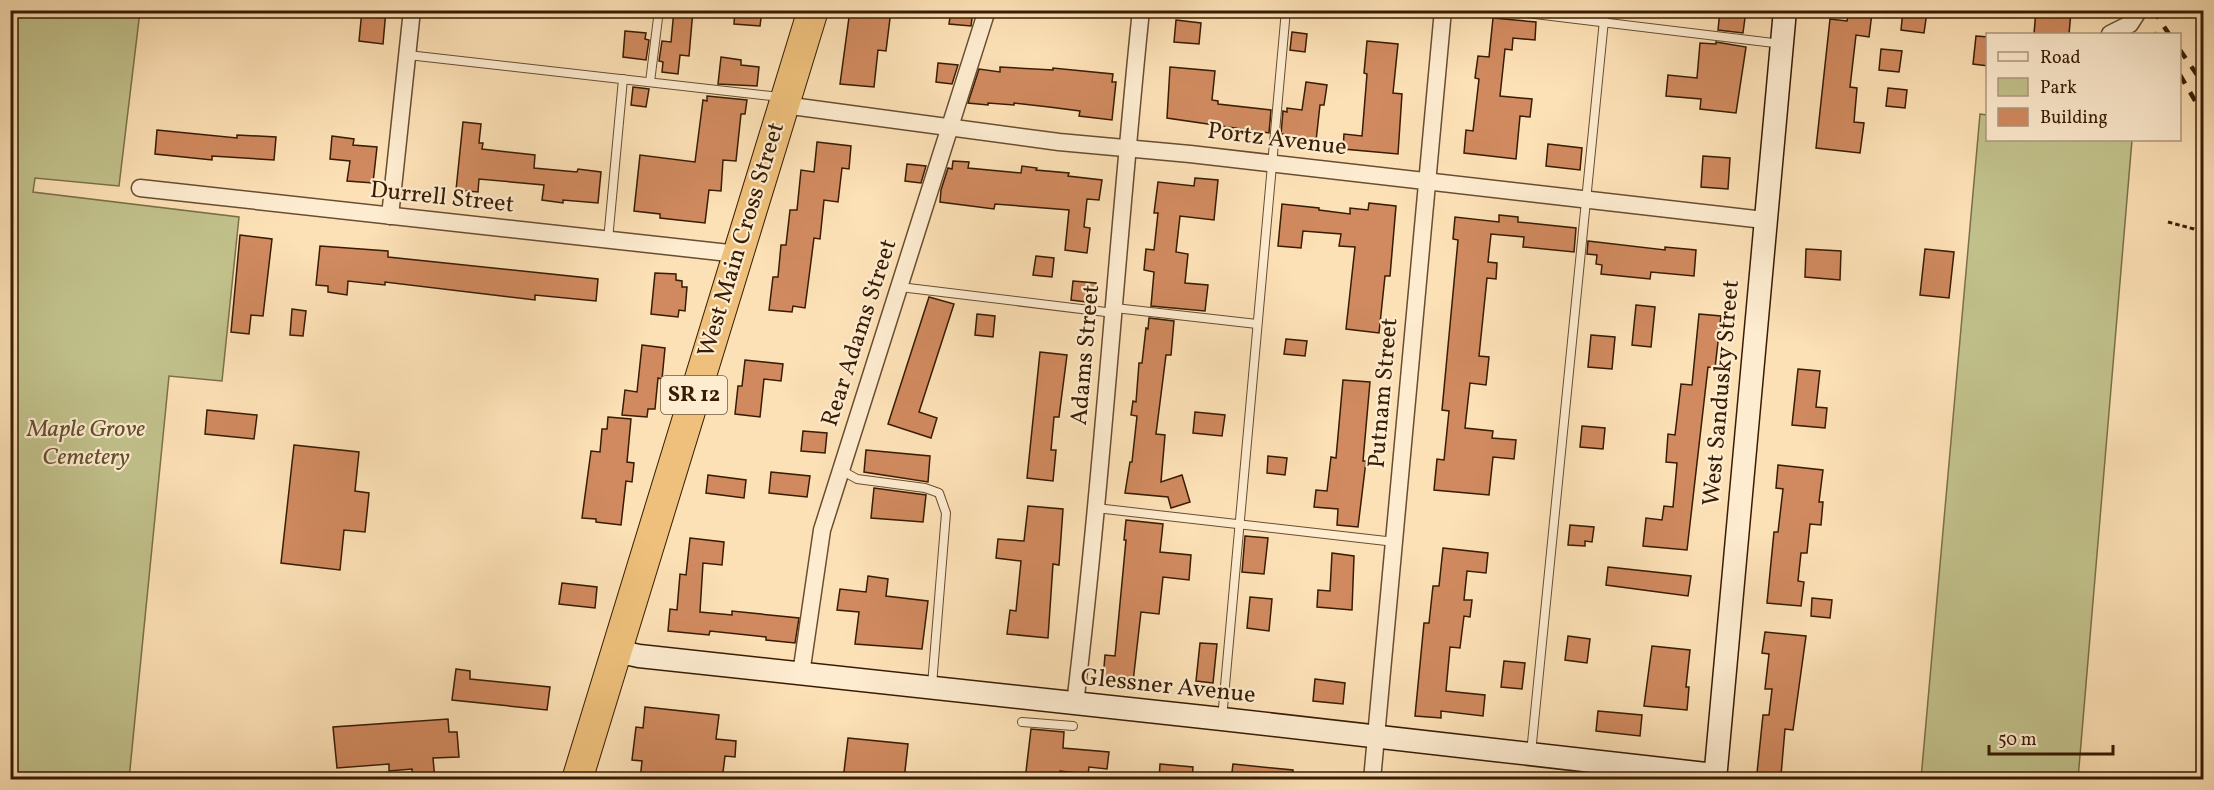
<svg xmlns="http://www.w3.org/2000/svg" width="2214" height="790" viewBox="0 0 2214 790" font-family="Vollkorn,serif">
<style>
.green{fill:#c2c28c;stroke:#7c6f48;stroke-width:1.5}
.building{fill:#d18a5f;stroke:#371c03;stroke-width:1.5}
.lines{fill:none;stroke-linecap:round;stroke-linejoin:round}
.lane-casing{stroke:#684d30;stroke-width:10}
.street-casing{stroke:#684d30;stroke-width:19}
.secondary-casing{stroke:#371c03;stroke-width:25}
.highway-casing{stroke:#371c03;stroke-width:32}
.path{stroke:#371c03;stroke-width:3;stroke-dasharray:4.5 3;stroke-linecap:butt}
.lane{stroke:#feecd0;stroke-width:8}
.street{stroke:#feecd0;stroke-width:16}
.secondary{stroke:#feecd0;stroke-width:22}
.highway{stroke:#eec07b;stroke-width:30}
.rail{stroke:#371c03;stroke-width:4.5;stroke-dasharray:10 10;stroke-linecap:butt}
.labels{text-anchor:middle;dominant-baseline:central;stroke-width:4.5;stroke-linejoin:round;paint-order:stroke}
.shield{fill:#feecd0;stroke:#735a40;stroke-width:1.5}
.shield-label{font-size:22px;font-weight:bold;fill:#371c03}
.street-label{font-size:24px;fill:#371c03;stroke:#feecd0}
.park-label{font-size:24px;font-style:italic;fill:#614e2c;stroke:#feecd0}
</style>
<rect width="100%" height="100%" fill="#fde1b6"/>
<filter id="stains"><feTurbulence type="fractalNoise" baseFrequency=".00333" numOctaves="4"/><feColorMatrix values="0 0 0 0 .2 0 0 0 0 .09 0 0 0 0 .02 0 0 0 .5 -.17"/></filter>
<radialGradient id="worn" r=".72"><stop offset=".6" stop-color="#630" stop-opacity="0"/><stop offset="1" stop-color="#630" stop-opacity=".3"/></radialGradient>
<g class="green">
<path d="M10 11H140L119 186 35 178 33 192 239 217 222 381 169 376 129 779H11Z"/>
<path d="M1980 114 1987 115 1988 140H2132L2078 779H1921Z"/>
</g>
<g class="building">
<path d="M362 10H386L383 44 359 41Z"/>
<path d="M674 10H693L689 56 680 55 678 74 662 72 663 62 659 61 662 41 671 42Z"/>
<path d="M735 10H762L760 26 734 24Z"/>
<path d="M850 10H891L886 51 878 50 874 87 840 84Z"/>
<path d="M951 10H973L971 26 949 24Z"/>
<path d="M1720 10H1746L1743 33 1718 30Z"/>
<path d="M1849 10 1872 13 1869 37 1856 35 1850 87 1857 88 1854 122 1864 123 1860 153 1816 148 1830 19 1847 21Z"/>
<path d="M1903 10 1927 12 1924 33 1901 30Z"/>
<path d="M2036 10 2071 12 2069 34H2034Z"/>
<path d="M1493 18 1536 22 1535 40 1513 38 1512 50 1505 49 1500 96 1532 99 1530 117 1520 116 1516 159 1464 153 1466 130 1473 131 1479 79 1475 78 1478 56 1489 57Z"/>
<path d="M1176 20 1201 23 1199 44 1174 42Z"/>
<path d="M625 31 646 33 645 39 649 40 646 60 623 57Z"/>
<path d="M1292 32 1307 34 1305 52 1290 50Z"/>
<path d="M1976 36 1988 37V66L1973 64Z"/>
<path d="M1367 41 1398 44 1393 93 1402 94 1398 154 1343 149 1344 134 1362 136 1367 74 1364 73Z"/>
<path d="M1716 42 1746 47 1736 113 1700 109 1701 99 1666 96 1668 75 1697 78 1700 43 1716 44Z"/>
<path d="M1881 49 1902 51 1899 72 1879 70Z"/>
<path d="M721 57 741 60V65L759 67 757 86 718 84Z"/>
<path d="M938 63 958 65 952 84 936 82Z"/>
<path d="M1000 67 1053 70V68L1113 74 1112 82H1116L1112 120 1079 116 1080 111 1049 107 1014 103V105L988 103V105L968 103 979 69 1000 72Z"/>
<path d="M1170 67 1215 71 1212 100 1218 101V104L1271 110 1269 133 1167 118Z"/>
<path d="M1306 82 1327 85 1324 105H1320L1316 141 1284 137V134H1281L1283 111 1287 112V108L1302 110Z"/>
<path d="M633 87 649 89 646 107 631 105Z"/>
<path d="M1888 88 1907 90 1905 108 1886 106Z"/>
<path d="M707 96 747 100 745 114H741L736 161 723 160 721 191 709 190 705 223 660 218V214L634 211 640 155 695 162 703 100 707 101Z"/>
<path d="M463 122 481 124 479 143H483L482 149 535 155 534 168 577 172 578 169 601 172 598 203 563 200V203L542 200 544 185 479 179 478 192 456 190Z"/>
<path d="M157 130 237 138V135L276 137 274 160 212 156V160L155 154Z"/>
<path d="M332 136 354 139 353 145 377 147 373 183 347 181 350 161 330 159Z"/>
<path d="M817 142 851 146 849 169 842 168 838 202 824 200 820 239 814 238 805 308 793 306 792 312 769 310 773 277H778L781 245H786L790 210H797L801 170 814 172Z"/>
<path d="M1548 144 1582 148 1580 170 1546 166Z"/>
<path d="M1703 156 1730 158 1728 189 1701 187Z"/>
<path d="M953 161 969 162 968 168 1021 173 1022 166 1037 168 1036 170 1069 173 1068 176 1102 180 1099 200 1087 199 1084 227 1090 228 1087 253 1065 250 1069 210 995 204 994 209 940 202 941 190 948 168 952 169Z"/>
<path d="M907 164 926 166 921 183 905 181Z"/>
<path d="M1195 178 1218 180 1214 220 1180 216 1176 252 1188 254 1185 283 1208 285 1205 311 1151 306 1154 272 1144 270 1146 249 1154 250 1158 213H1154L1158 182 1194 186Z"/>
<path d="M1369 203 1396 206 1390 276H1385L1379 333 1346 329 1355 247 1339 246 1341 234 1303 231 1301 248 1278 246 1282 204 1319 208V210L1350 214V208L1368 210Z"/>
<path d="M1499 215 1518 217V222L1576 228 1574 252 1523 247 1524 237 1491 234 1488 262 1497 263 1496 279 1487 278 1479 356 1489 357 1486 385 1470 383 1465 428 1493 431 1492 438 1516 440 1514 459 1493 457 1489 495 1434 490 1437 459 1444 460 1449 411 1442 410 1458 240 1453 239 1455 217 1499 222Z"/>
<path d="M240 235 272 239 263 316 251 315 249 334 231 332Z"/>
<path d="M1588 241 1665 250V247L1696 250 1694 276 1651 272 1650 279 1601 274 1602 265 1596 264 1597 255 1587 254Z"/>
<path d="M320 246 388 251V257L598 279 596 301 535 295V300L385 282V285L348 281 347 295 328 292V286L316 285Z"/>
<path d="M1806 249 1841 251 1840 280 1805 277Z"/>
<path d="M1925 249 1954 252 1949 298 1920 295Z"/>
<path d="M1036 256 1054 258 1052 277 1033 275Z"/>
<path d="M655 273 676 274V280L682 281V287H687L685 311 679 310 678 317 651 314Z"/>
<path d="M1073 281 1096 283 1094 303 1071 300Z"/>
<path d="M929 297 954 304 919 412 937 418 931 438 888 424Z"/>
<path d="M1636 305 1655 307 1651 347 1632 345Z"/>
<path d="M292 309 306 311 303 336 290 335Z"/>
<path d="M977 314 995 316 993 337 975 335Z"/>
<path d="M1699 314 1721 316 1715 368 1708 367 1687 550 1643 546 1646 518 1662 520 1664 506 1673 507 1677 463 1666 462 1668 434 1675 435 1681 384 1692 385Z"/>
<path d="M1149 318 1174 321 1171 355H1166L1156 434 1165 435 1161 482 1182 475 1190 502 1171 508 1168 497 1125 493 1130 462H1132L1137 416 1131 415 1133 401 1136 402 1139 363H1142L1146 328 1148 329Z"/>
<path d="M1591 335 1615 337 1612 369 1588 367Z"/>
<path d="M1286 339 1307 341 1305 356 1284 354Z"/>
<path d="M642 345 665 348 662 379 658 378 655 409H648L647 417 622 415 625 390 637 392Z"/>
<path d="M1040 352 1067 355 1059 417H1054L1051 450H1056L1053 481 1027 478Z"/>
<path d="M745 360 783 364 781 381 764 379 760 417 735 414 738 386H742Z"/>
<path d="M1798 369 1820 371 1816 407 1827 408 1825 428 1792 425Z"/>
<path d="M1343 380 1370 382 1363 461H1366L1358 527 1337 525 1338 509 1314 507 1316 490 1327 491 1331 457 1336 458Z"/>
<path d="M207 410 257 415 254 439 205 434Z"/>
<path d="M1195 412 1225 415 1222 436 1193 433Z"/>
<path d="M608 417 631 419 627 462 634 463 632 482 626 481 621 525 596 522V519L582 518 591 451 600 452 602 429H607Z"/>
<path d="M1582 426 1605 428 1603 449 1580 447Z"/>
<path d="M803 431 827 433 825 453 801 451Z"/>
<path d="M294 445 359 452 355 491 369 493 365 532 344 530 340 570 281 563Z"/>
<path d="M866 450 930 456 928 482 864 472Z"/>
<path d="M1268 456 1287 458 1285 475 1267 473Z"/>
<path d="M1778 465 1823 470 1819 502H1823L1821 525 1810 524 1807 553H1801L1798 581 1804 582 1801 606 1767 603 1774 532H1778L1783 489 1776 488Z"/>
<path d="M771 472 810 476 807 497 769 493Z"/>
<path d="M708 475 746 480 744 498 706 493Z"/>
<path d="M874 488 926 495 923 522 871 518Z"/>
<path d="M1028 506 1063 509 1059 565 1053 564 1048 638 1007 634 1010 610 1016 611 1021 561 996 558 998 539 1024 541Z"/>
<path d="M1126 520 1163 524 1160 552 1191 555 1189 580 1163 577 1159 614 1141 612 1133 682 1103 679 1105 655 1115 656 1126 540H1124Z"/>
<path d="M1570 525 1594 527 1592 542 1585 541V546L1568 545Z"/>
<path d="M1245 536 1268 538 1264 574 1242 572Z"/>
<path d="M690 538 724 542 722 565 703 563 700 612 732 615V611L799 618 795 643 766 640V637L710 631 709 635 668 631 670 609 677 610 680 574 686 575Z"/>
<path d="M1443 548 1488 553 1486 573 1467 571 1464 600H1472L1470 617 1464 616 1460 648 1450 647 1446 691 1485 695 1483 716 1441 711V718L1415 716 1424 623H1429L1433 586H1439Z"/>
<path d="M1332 553 1354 556 1352 610 1317 607 1318 590 1330 591Z"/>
<path d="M1608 567 1691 576 1688 596 1606 585Z"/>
<path d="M868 576 888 579 886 596 928 601 922 649 855 644 859 612 837 610 840 589 866 592Z"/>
<path d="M562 583 597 587 595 608 559 604Z"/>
<path d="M1250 597 1272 599 1269 631 1247 628Z"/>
<path d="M1812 598 1832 600 1830 618 1811 616Z"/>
<path d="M1765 632 1806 636 1793 730 1785 729 1781 775 1757 773 1763 715H1769L1772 689H1765L1769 654 1762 653Z"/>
<path d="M1568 636 1590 639 1587 663 1565 660Z"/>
<path d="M1200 643 1217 644 1213 683 1196 681Z"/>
<path d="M1652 646 1690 650 1686 687H1689L1687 710 1644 706Z"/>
<path d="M1504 661 1525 663 1522 689 1501 687Z"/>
<path d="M456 669 470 671V679L550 687 547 710 452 700Z"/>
<path d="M1315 679 1345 683 1343 704 1313 701Z"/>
<path d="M645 707 719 715 716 739 736 741 735 757 725 756 722 780H640L642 761 632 760 636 727 643 728Z"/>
<path d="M1598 711 1642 715 1640 736 1596 731Z"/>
<path d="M448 719 449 732H457L459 757 433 758 435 780H413L412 769 389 771V764L337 768 333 727Z"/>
<path d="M1031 729 1064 732 1063 748 1109 752 1107 769 1089 767 1088 774 1060 771V780H1025Z"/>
<path d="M848 738 908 744 904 780H843Z"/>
<path d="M1160 764 1193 767 1192 780H1159Z"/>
<path d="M1233 764 1293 770V780H1231Z"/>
</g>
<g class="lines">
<defs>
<g id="lane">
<path d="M1120 10 1141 13"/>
<path d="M1501 10 1782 44"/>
<path d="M408 55 780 97"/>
<path d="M650 82 659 10"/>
<path d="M608 240 623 79"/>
<path d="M900 287 1114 313"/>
<path d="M1115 308 1257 324"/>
<path d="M841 470 857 479 925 488 939 493 946 513 932 685"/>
<path d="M1096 508 1395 542"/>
<path d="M1222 719 1286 10"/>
<path d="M1022 722 1073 726"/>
<path d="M1531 753 1605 10"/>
</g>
<g id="street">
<path d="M2110 34 2130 24 2139 10"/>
<path d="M784 105 1059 142 1190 154 1764 220"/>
<path d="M140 188 738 254"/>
<path d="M390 216 412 10"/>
<path d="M801 674 822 530 987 10"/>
<path d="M1075 704C1103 473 1117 241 1141 10"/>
<path d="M1372 780 1443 10"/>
</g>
<g id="secondary">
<path d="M616 651 639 656 1222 719 1715 775"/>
<path d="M1715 780 1785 10"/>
</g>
<path id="highway" d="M577 780 813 10"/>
</defs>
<use href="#lane" class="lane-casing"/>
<use href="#street" class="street-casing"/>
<use href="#secondary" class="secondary-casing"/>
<use href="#highway" class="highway-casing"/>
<path class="path" d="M2168 222 2194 229 2204 236"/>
<use href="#lane" class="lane"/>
<use href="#street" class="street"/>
<use href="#secondary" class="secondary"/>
<use href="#highway" class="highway"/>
<g class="rail">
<path d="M2153 10 2169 34"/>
<path d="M2155 34H2156"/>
<path d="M2180 50 2204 85"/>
<path d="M2180 75 2204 116"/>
</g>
</g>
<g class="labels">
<rect class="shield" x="661" y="376" width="66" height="38" rx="4.5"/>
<g class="shield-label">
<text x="694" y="395">SR 12</text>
</g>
<g class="street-label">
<text transform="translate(1277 140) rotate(7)">Portz Avenue</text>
<text transform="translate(442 198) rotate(6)">Durrell Street</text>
<text transform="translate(742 240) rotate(-73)">West Main Cross Street</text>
<text transform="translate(860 333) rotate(-72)">Rear Adams Street</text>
<text transform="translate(1086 355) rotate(-85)">Adams Street</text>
<text transform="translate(1384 393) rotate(-85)">Putnam Street</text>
<text transform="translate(1722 393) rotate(-85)">West Sandusky Street</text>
<text transform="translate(1168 687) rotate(6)">Glessner Avenue</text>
</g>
<g class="park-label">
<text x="86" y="430">Maple Grove<tspan x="86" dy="28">Cemetery</tspan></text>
</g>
</g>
<rect width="2214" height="790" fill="none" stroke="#fde1b6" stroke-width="36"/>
<rect x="12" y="12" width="2190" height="766" fill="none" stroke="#371c03" stroke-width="3"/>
<rect x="18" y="18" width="2178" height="754" fill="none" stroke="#371c03" stroke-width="1.5"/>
<rect x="1986" y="33" width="195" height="108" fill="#feecd0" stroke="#ae997e" stroke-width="1.5"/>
<rect x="1998" y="52" width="30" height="9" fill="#feecd0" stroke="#ae997e" stroke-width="1.5"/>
<text x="2040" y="63" font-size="18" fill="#371c03">Road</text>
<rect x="1998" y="78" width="30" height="18" fill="#c2c28c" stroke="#ae997e" stroke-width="1.5"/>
<text x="2040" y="93" font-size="18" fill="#371c03">Park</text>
<rect x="1998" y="108" width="30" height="18" fill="#d18a5f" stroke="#ae997e" stroke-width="1.5"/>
<text x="2040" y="123" font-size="18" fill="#371c03">Building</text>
<path d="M1989 745v9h124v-9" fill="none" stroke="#371c03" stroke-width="3"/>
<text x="1998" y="745" font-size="18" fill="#371c03" stroke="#feecd0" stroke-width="4.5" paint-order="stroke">50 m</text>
<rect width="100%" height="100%" filter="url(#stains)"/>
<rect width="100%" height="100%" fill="url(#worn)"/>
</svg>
